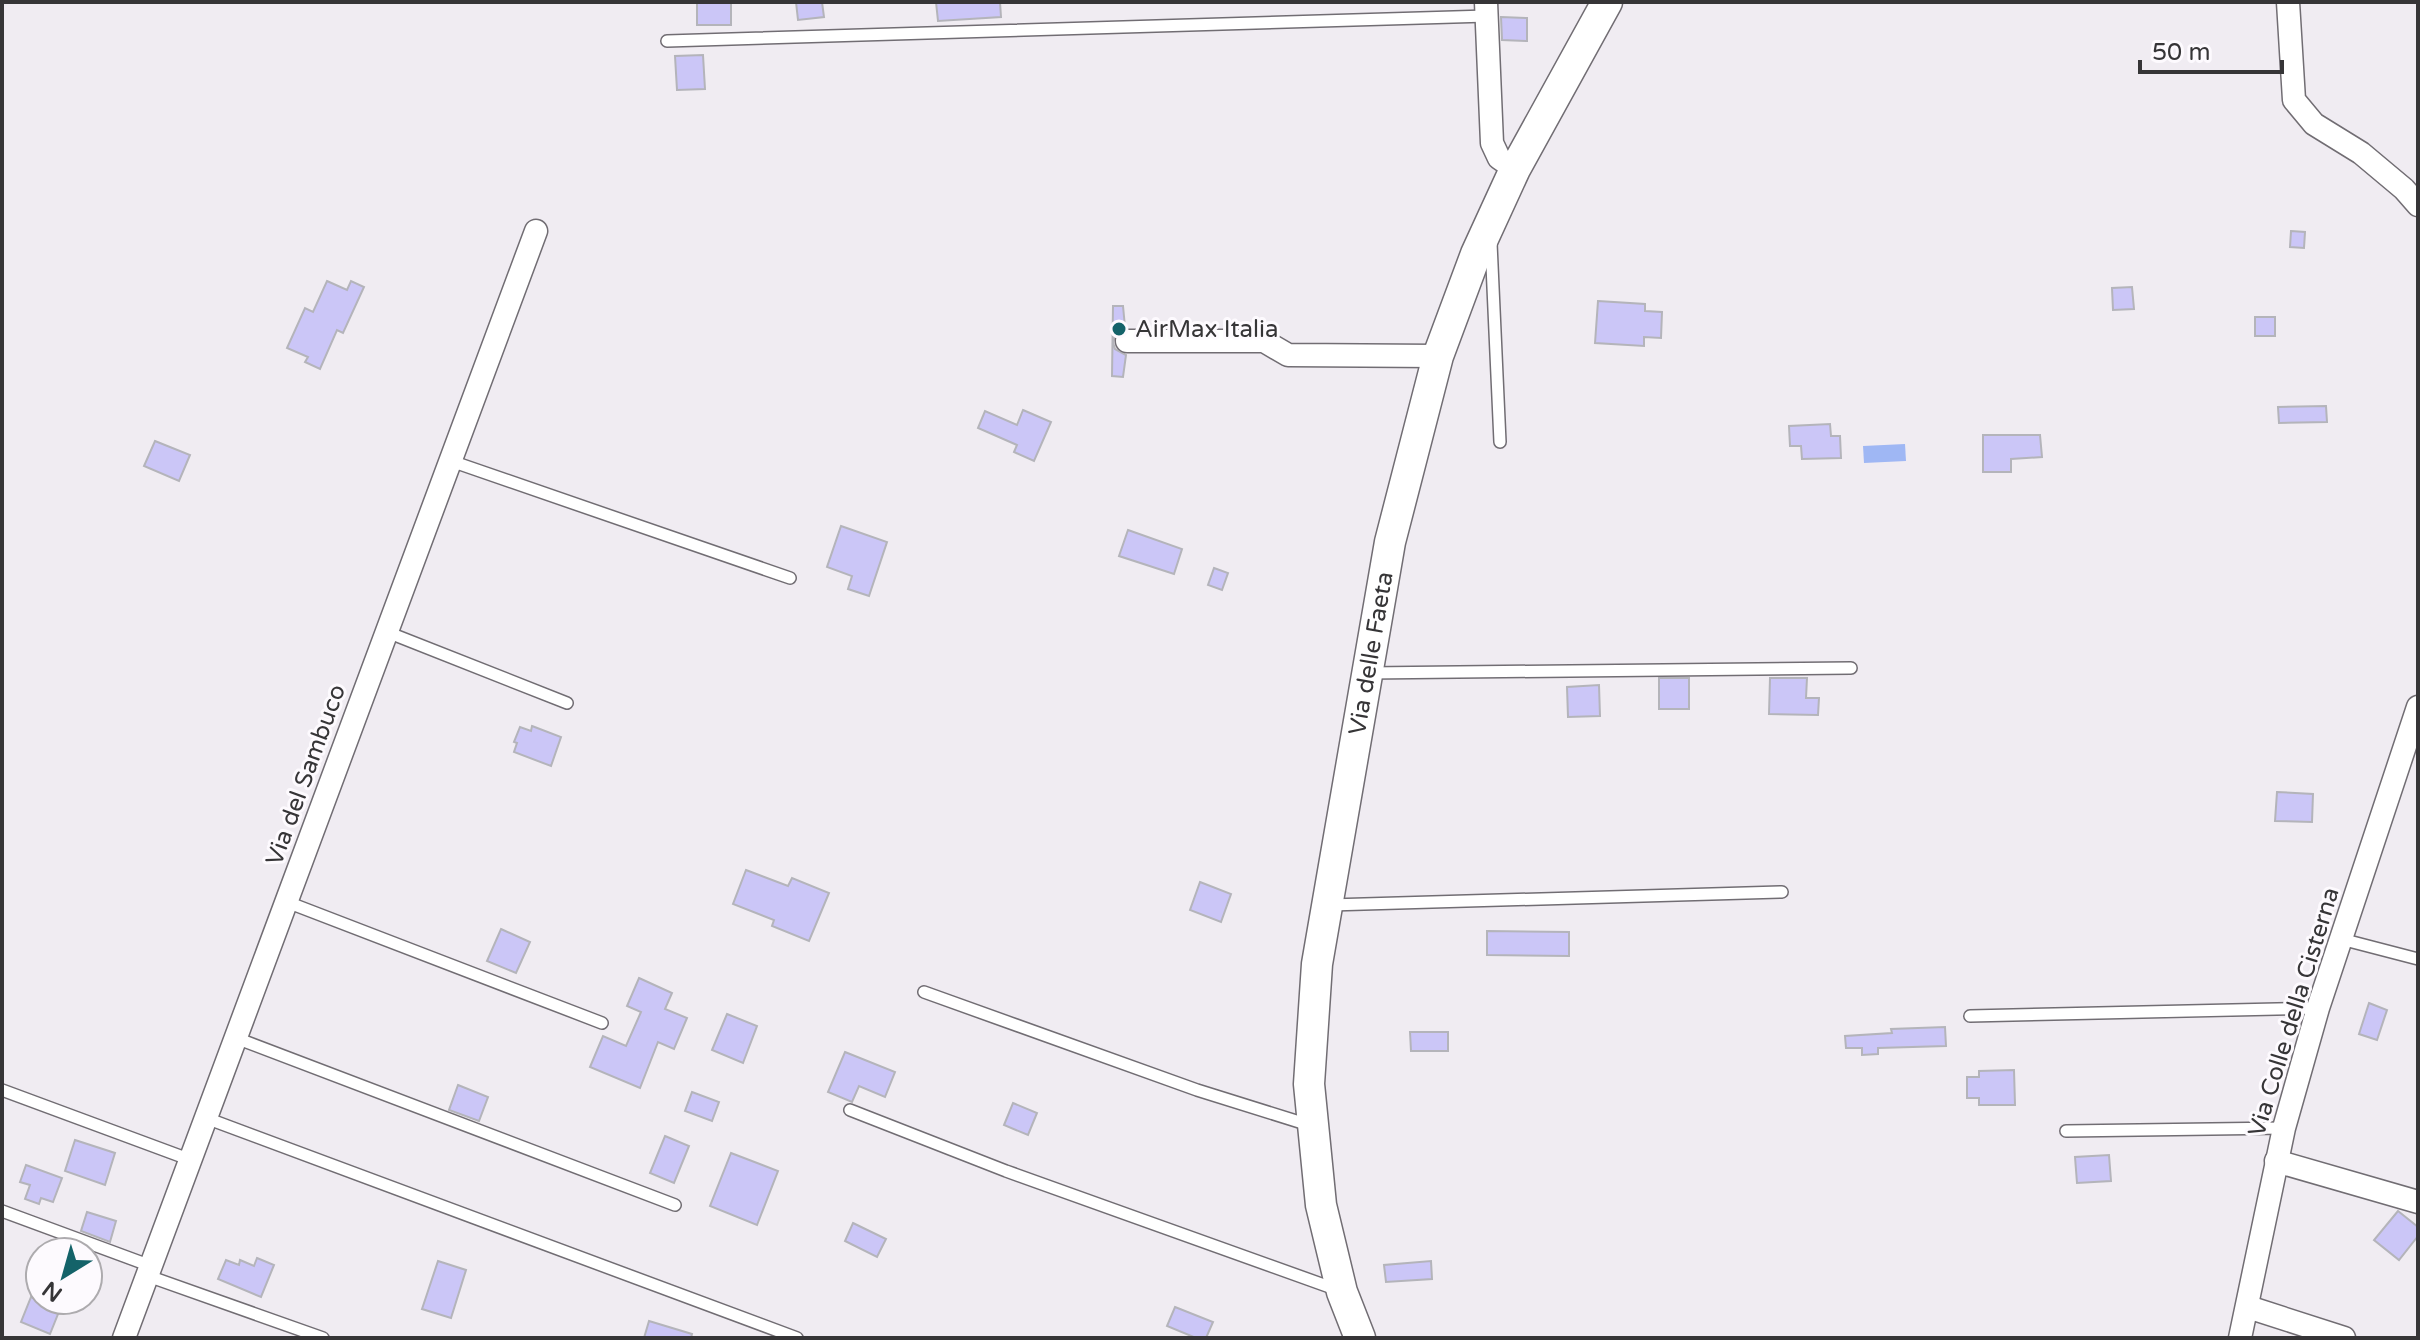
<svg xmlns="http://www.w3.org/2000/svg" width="2420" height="1340" viewBox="0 0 2420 1340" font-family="'Varela Round',sans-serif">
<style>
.water{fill:#9fb7f4}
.building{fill:#cbc6f7;stroke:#b4b4ba;stroke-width:2}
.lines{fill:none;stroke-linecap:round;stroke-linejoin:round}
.lane-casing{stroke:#716d73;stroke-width:14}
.street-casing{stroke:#716d73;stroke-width:25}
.secondary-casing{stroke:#716d73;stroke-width:33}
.lane{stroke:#fff;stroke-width:11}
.street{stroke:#fff;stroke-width:22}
.secondary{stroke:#fff;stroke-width:30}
.poi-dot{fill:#146369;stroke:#fdfafe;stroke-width:3}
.labels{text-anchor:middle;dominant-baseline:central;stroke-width:6;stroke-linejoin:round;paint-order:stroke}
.poi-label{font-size:24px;fill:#363537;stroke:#fdfafe;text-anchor:start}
.street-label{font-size:24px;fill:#363537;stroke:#fdfafe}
</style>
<rect width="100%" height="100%" fill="#f0ecf2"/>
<path class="water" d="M1905 444 1906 461 1864 463 1863 446Z"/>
<g class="building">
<rect x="697" y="2" width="34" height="23"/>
<path d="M796 2H822L824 17 798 20Z"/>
<path d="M936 2H1000L1001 17 938 21Z"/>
<path d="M1501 17 1527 18V41L1502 40Z"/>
<path d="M703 55 705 89 677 90 675 56Z"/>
<path d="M2291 231 2305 232 2304 248 2290 247Z"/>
<path d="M327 281 347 290 351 281 364 287 343 333 337 330 320 369 305 362 308 357 287 348 305 308 313 312Z"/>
<path d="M2132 287 2134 309 2113 310 2112 288Z"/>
<path d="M1598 301 1645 304V311L1662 312 1661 338 1644 337V346L1595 343Z"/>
<path d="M1113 306H1123L1125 327 1115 333 1113 342 1115 349 1126 355 1123 377 1112 376Z"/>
<rect x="2255" y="317" width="20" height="19"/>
<path d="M2326 406 2327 422 2279 423 2278 407Z"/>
<path d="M1023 410 1051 422 1034 461 1014 452 1017 445 978 428 985 411 1017 425Z"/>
<path d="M1830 424 1831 436H1840L1841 458 1802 459 1801 446H1790L1789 426Z"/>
<path d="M1983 435H2040L2042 457 2011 459V472H1983Z"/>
<path d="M155 441 190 455 179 481 144 466Z"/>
<path d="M841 526 887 542 869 596 848 589 852 576 827 567Z"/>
<path d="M1128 530 1182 549 1174 574 1119 556Z"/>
<path d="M1214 568 1228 573 1222 590 1208 585Z"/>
<rect x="1659" y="678" width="30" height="31"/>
<path d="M1770 678H1807L1806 698H1819L1818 715 1769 714Z"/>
<path d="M1599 685 1600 716 1568 717 1567 687Z"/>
<path d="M532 726 561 737 551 766 514 752 517 743 514 742 520 727 531 731Z"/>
<path d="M2277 792 2313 794 2312 822 2275 821Z"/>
<path d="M746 870 788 886 792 878 829 893 809 941 772 926 774 920 733 904Z"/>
<path d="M1200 882 1231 894 1221 922 1190 910Z"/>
<path d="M501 929 530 942 516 973 487 961Z"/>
<path d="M1487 931 1569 932V956L1487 955Z"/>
<path d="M639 978 672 993 665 1009 687 1018 674 1049 658 1042 640 1088 590 1067 603 1036 626 1046 641 1012 627 1006Z"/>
<path d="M2369 1003 2387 1010 2377 1040 2359 1034Z"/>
<path d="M727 1014 757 1026 743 1063 712 1050Z"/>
<path d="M1945 1027 1946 1046 1878 1048V1054L1862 1055V1048H1846L1845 1036 1892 1033 1891 1029Z"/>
<path d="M1410 1032H1448V1051H1411Z"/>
<path d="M845 1052 895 1072 885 1097 859 1086 852 1102 828 1092Z"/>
<path d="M2014 1070 2015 1105H1979V1098H1967V1077H1979V1071Z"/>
<path d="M458 1085 488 1097 479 1121 449 1110Z"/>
<path d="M692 1092 719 1102 712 1121 685 1111Z"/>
<path d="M1013 1103 1037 1113 1028 1135 1004 1125Z"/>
<path d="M665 1136 689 1146 674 1183 650 1173Z"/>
<path d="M75 1140 115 1153 105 1185 65 1171Z"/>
<path d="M731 1153 778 1171 757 1225 710 1206Z"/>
<path d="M2109 1155 2111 1181 2077 1183 2075 1157Z"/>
<path d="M26 1165 62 1178 53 1202 41 1198 39 1204 25 1199 30 1185 20 1182Z"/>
<path d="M2398 1211 2418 1227V1236L2399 1260 2374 1240Z"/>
<path d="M87 1212 116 1221 110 1242 81 1231Z"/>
<path d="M853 1223 886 1239 877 1257 845 1241Z"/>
<path d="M257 1258 274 1265 261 1297 218 1279 226 1260 239 1265 240 1260 254 1266Z"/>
<path d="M438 1261 466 1270 451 1318 422 1309Z"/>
<path d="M1431 1261 1432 1279 1386 1282 1384 1265Z"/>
<path d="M31 1297 60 1309 50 1334 21 1322Z"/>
<path d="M1175 1307 1213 1322 1206 1338H1196L1167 1326Z"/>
<path d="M649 1321 692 1334 691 1338H644Z"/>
</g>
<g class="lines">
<defs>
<g id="lane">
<path d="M667 41 1487 16"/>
<path d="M1491 243 1500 442"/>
<path d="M451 461 790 578"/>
<path d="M387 632 567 703"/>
<path d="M1368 673 1851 668"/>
<path d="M287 902 602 1023"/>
<path d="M1330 905 1782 892"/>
<path d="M2341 939 2418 959"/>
<path d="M924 992 1197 1090 1309 1125"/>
<path d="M1970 1016 2318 1008"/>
<path d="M236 1038 675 1205"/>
<path d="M2 1090 191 1160"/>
<path d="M850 1110 1006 1171 1338 1290"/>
<path d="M206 1118 797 1338"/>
<path d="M2066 1131 2284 1128"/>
<path d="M2 1211 151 1266"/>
<path d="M148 1276 323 1338"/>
</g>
<g id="street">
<path d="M1486 2 1492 143 1499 158 1515 169"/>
<path d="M2288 2 2294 100 2314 124 2361 153 2404 189 2418 205"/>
<path d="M1127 341H1264L1288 355 1438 356"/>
<path d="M2276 1161 2418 1202"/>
<path d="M2248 1307 2344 1338"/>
<path d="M124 1338 536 231"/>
<path d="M2240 1338 2284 1128 2318 1008 2418 707"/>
</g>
<g id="secondary">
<path id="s1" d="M1360 1338 1342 1292 1321 1205 1309 1084 1317 964 1390 542 1438 356 1476 254 1515 169 1607 2"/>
</g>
</defs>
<use href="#lane" class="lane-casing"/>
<use href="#street" class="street-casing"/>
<use href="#secondary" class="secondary-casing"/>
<use href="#lane" class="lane"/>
<use href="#street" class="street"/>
<use href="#secondary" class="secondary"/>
</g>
<circle class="poi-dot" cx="1119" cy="329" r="8"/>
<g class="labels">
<g class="poi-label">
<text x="1135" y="329">AirMax Italia</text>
</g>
<g class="street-label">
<text stroke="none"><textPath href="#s1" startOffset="696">Via delle Faeta</textPath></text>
<text transform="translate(306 775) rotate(-70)">Via del Sambuco</text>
<text transform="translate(2294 1012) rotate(-73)">Via Colle della Cisterna</text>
</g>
</g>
<rect width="2420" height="1340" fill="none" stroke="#363537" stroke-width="8"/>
<g transform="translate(64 1276) rotate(217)"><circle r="38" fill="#fdfafe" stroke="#adabae" stroke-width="2"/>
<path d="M0-6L14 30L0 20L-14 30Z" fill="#146369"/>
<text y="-12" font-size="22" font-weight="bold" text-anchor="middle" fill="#363537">N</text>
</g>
<path d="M2140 60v12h142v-12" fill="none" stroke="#363537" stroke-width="4"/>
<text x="2152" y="60" font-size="24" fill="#363537" stroke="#fdfafe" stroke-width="6" paint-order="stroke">50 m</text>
</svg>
